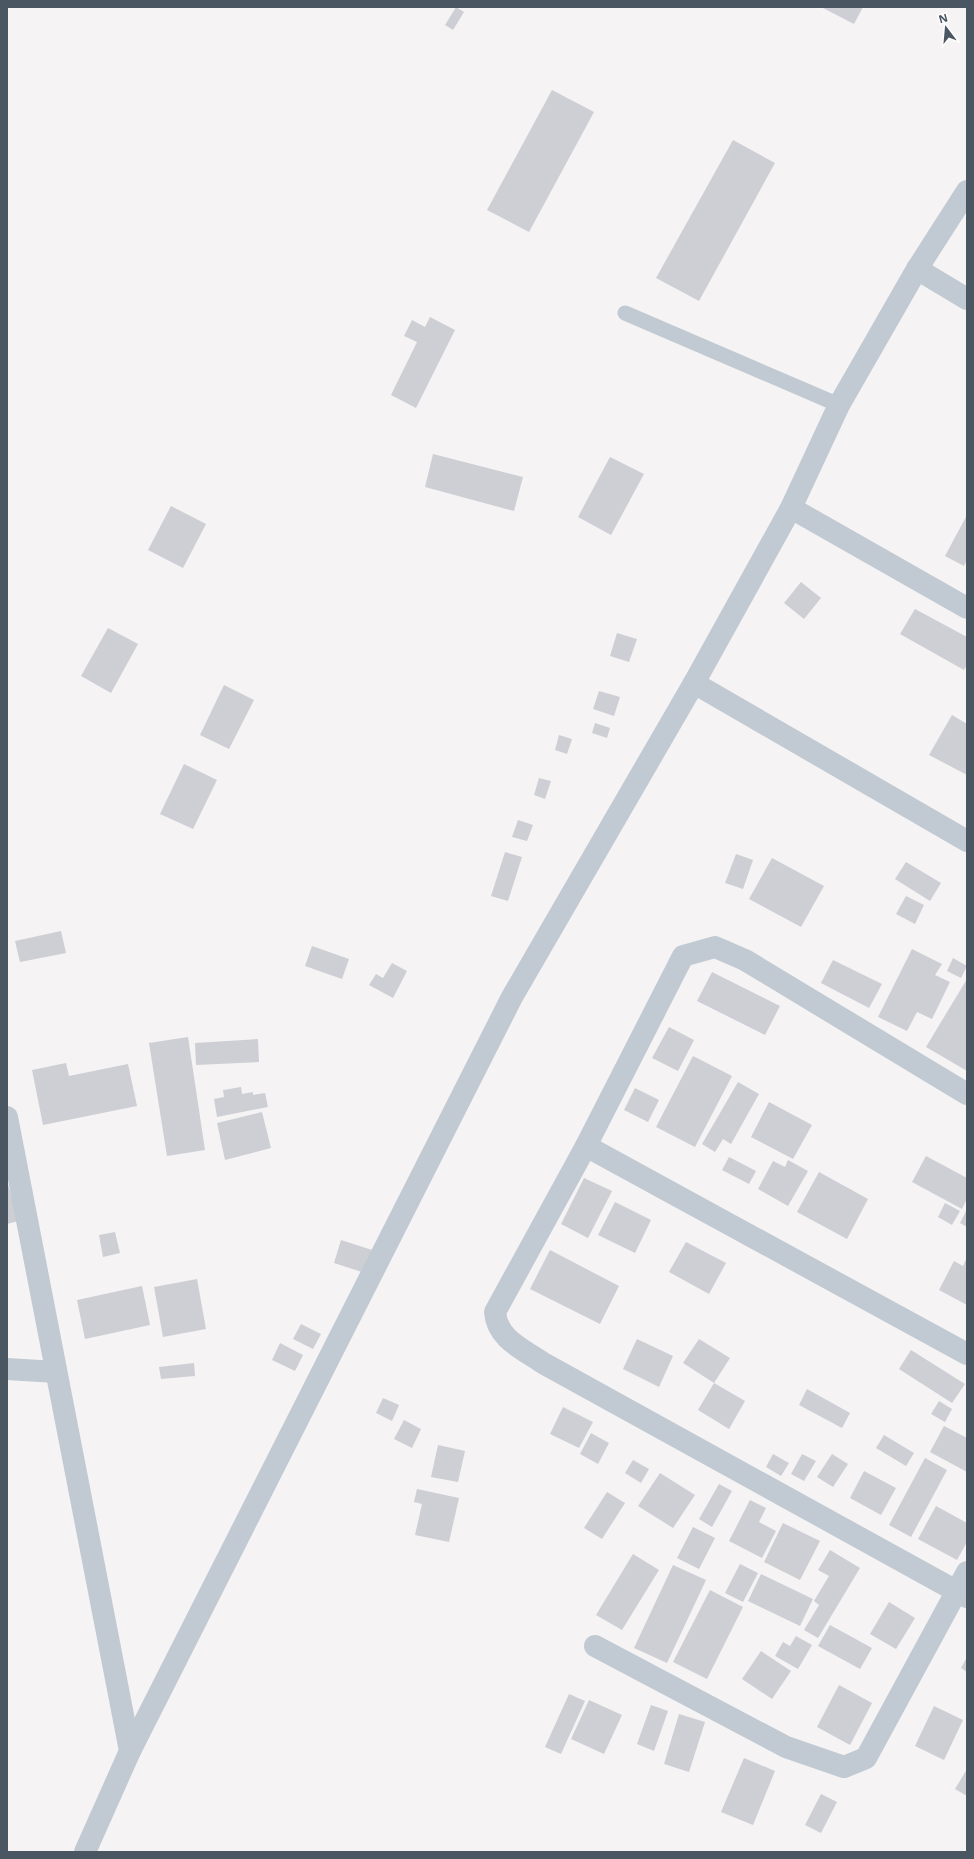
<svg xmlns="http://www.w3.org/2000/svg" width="974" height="1859" viewBox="0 0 974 1859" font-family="'Open Sans',sans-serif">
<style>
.building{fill:#cdcfd5}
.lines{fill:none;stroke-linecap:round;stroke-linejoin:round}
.lane{stroke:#c1cad2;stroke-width:15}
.street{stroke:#c1cad2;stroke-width:22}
</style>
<rect width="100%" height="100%" fill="#f5f3f3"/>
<g class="building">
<path d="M456 7 464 12 453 30 445 25Z"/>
<path d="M821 7H863L854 24Z"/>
<path d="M552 90 594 112 529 232 487 210Z"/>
<path d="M733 140 775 163 699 301 656 278Z"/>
<path d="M430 317 455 330 416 408 391 395 417 342 404 336 412 320 425 327Z"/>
<path d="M433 454 523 477 514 511 425 487Z"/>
<path d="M610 457 644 474 611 535 578 517Z"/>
<path d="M171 506 206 524 183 568 148 550Z"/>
<path d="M967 515V560L964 566 945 556Z"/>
<path d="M801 582 821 598 804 619 784 603Z"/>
<path d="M915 609 967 637V665L964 670 900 634Z"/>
<path d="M108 628 138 644 111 693 81 676Z"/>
<path d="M617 633 637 639 629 662 610 656Z"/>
<path d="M224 685 254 700 229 749 200 735Z"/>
<path d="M599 691 620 697 614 716 593 709Z"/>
<path d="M952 715 967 724V775L929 755Z"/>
<path d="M595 723 610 728 607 738 592 733Z"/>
<path d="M559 735 572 739 567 754 555 750Z"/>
<path d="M184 764 217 780 193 829 160 814Z"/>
<path d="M539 778 551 781 545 799 534 795Z"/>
<path d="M518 820 533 825 527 841 512 837Z"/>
<path d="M505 852 522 857 508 901 491 896Z"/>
<path d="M736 854 753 860 743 889 725 883Z"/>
<path d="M772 858 824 886 801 927 749 899Z"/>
<path d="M906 862 941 883 930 901 895 879Z"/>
<path d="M906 896 924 905 915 924 896 914Z"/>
<path d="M61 931 66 953 20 962 15 941Z"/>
<path d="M312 946 349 959 342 979 305 966Z"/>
<path d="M912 949 942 964 935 975 950 982 932 1019 917 1012 907 1031 878 1017Z"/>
<path d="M953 958 967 966 961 978 947 971Z"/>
<path d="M833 960 882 984 869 1008 821 983Z"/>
<path d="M392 963 407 971 393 998 369 985 376 974 383 978Z"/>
<path d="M712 972 780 1006 765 1035 697 1001Z"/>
<path d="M967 979V1071L926 1047Z"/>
<path d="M669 1027 694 1040 678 1071 652 1058Z"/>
<path d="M188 1037 205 1150 167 1156 149 1043Z"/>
<path d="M258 1039 259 1062 196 1065 195 1043Z"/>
<path d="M693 1056 732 1076 695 1147 656 1127Z"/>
<path d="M66 1063 69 1076 128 1064 137 1106 43 1125 32 1070Z"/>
<path d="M738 1082 759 1094 731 1144 723 1139 715 1152 702 1144Z"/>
<path d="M241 1087 242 1094 253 1092V1095L265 1093 268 1107 217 1117 214 1099 224 1097 223 1090Z"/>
<path d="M635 1088 659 1100 648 1122 624 1110Z"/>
<path d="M769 1102 812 1125 793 1159 751 1137Z"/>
<path d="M262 1112 271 1148 225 1160 217 1123Z"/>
<path d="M926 1156 967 1178V1199L962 1209 912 1182Z"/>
<path d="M729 1157 756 1171 749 1184 722 1170Z"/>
<path d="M788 1160 808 1171 788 1206 758 1189 773 1161 785 1167Z"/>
<path d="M819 1172 868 1199 847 1239 797 1212Z"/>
<path d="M584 1178 612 1191 588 1238 561 1224Z"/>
<path d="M7 1181 19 1221 7 1224Z"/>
<path d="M615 1202 651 1220 635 1253 598 1235Z"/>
<path d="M945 1203 960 1211 952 1225 938 1217Z"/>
<path d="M966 1211H967V1227L960 1223Z"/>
<path d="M115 1232 120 1253 103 1257 99 1235Z"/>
<path d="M341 1240 372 1250 365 1273 334 1263Z"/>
<path d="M686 1242 726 1263 709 1294 669 1272Z"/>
<path d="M550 1250 619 1286 600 1324 530 1289Z"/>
<path d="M967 1257V1305L939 1290 954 1261 963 1266Z"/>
<path d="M197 1279 206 1329 163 1337 154 1287Z"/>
<path d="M142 1286 150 1325 85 1339 77 1300Z"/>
<path d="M301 1324 321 1334 313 1349 293 1339Z"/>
<path d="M637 1339 673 1356 659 1387 623 1369Z"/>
<path d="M699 1339 730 1358 714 1383 745 1401 729 1429 698 1410 714 1383 683 1363Z"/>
<path d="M280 1343 303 1355 295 1371 272 1360Z"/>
<path d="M911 1350 965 1384 952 1403 899 1369Z"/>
<path d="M194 1363 195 1376 161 1379 159 1367Z"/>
<path d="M807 1389 850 1413 842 1428 799 1405Z"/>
<path d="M383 1398 399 1405 392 1421 376 1413Z"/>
<path d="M939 1401 952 1409 945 1422 931 1414Z"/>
<path d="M563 1407 593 1422 579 1448 550 1434Z"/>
<path d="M404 1420 421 1429 412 1448 394 1439Z"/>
<path d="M944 1426 967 1438V1472L930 1452Z"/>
<path d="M591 1433 609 1443 598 1464 580 1454Z"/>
<path d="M884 1435 914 1453 906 1466 876 1448Z"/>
<path d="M438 1445 465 1451 458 1482 431 1477Z"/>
<path d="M773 1454 789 1463 781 1476 766 1467Z"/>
<path d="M802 1454 816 1461 804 1481 791 1474Z"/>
<path d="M832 1454 848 1464 833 1487 817 1477Z"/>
<path d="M925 1458 947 1470 911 1537 889 1525Z"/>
<path d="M633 1460 649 1469 641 1483 625 1473Z"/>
<path d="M864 1471 896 1488 881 1515 850 1498Z"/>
<path d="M660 1473 695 1495 673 1528 638 1506Z"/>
<path d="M719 1484 732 1491 712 1527 699 1519Z"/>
<path d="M417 1489 459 1498 449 1542 415 1535 422 1504 414 1502Z"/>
<path d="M607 1492 625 1503 602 1539 584 1528Z"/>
<path d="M750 1500 766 1508 759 1522 776 1531 762 1558 729 1541Z"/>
<path d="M936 1506 967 1523V1542L957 1560 918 1539Z"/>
<path d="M783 1523 820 1541 800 1580 764 1562Z"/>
<path d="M693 1527 715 1538 699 1569 677 1558Z"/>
<path d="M830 1550 860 1568 818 1638 804 1630 819 1605 814 1601 829 1576 818 1570Z"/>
<path d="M633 1554 659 1570 622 1630 596 1615Z"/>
<path d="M740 1564 758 1573 743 1602 725 1593Z"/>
<path d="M673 1565 706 1580 667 1663 634 1648Z"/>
<path d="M761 1574 813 1599 800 1626 748 1601Z"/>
<path d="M710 1590 743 1607 707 1679 673 1662Z"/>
<path d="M889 1602 915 1618 896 1649 870 1634Z"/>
<path d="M830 1625 872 1648 860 1669 818 1646Z"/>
<path d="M796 1636 812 1645 798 1669 775 1656 783 1642 790 1646Z"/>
<path d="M761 1651 791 1671 772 1699 742 1679Z"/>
<path d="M967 1657V1672L961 1668Z"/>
<path d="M839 1685 872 1703 850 1745 817 1727Z"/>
<path d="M569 1694 585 1701 561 1754 545 1747Z"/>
<path d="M589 1700 622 1715 604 1754 571 1739Z"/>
<path d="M651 1705 668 1711 654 1751 637 1744Z"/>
<path d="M934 1706 963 1720 944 1760 915 1746Z"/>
<path d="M679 1714 705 1722 689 1772 664 1764Z"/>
<path d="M744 1758 775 1771 753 1825 721 1812Z"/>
<path d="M967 1769V1796L955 1789Z"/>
<path d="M821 1794 837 1802 821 1833 805 1825Z"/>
</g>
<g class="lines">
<path class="lane" d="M625 313 839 405"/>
<g class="street">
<path d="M917 269 967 299"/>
<path d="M791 508 967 608"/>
<path d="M694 683 967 841"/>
<path d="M967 1094 745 960 715 947 683 956 586 1146 495 1312C497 1339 523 1349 543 1363L967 1597"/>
<path d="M7 1117 130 1751 85 1852"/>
<path d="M586 1146 967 1354"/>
<path d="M7 1369 56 1372"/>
<path d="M595 1646 786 1747 844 1767 866 1758 967 1572"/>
<path d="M130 1751 512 997 694 683 791 508 839 405 917 269 967 191"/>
</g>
</g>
<rect width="974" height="1859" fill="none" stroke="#4a5661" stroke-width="16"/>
<g transform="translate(946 28) rotate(344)" stroke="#ffffff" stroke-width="3" paint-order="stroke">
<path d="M0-3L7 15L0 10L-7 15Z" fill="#4a5661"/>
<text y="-6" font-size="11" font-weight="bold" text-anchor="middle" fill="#4a5661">N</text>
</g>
</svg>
